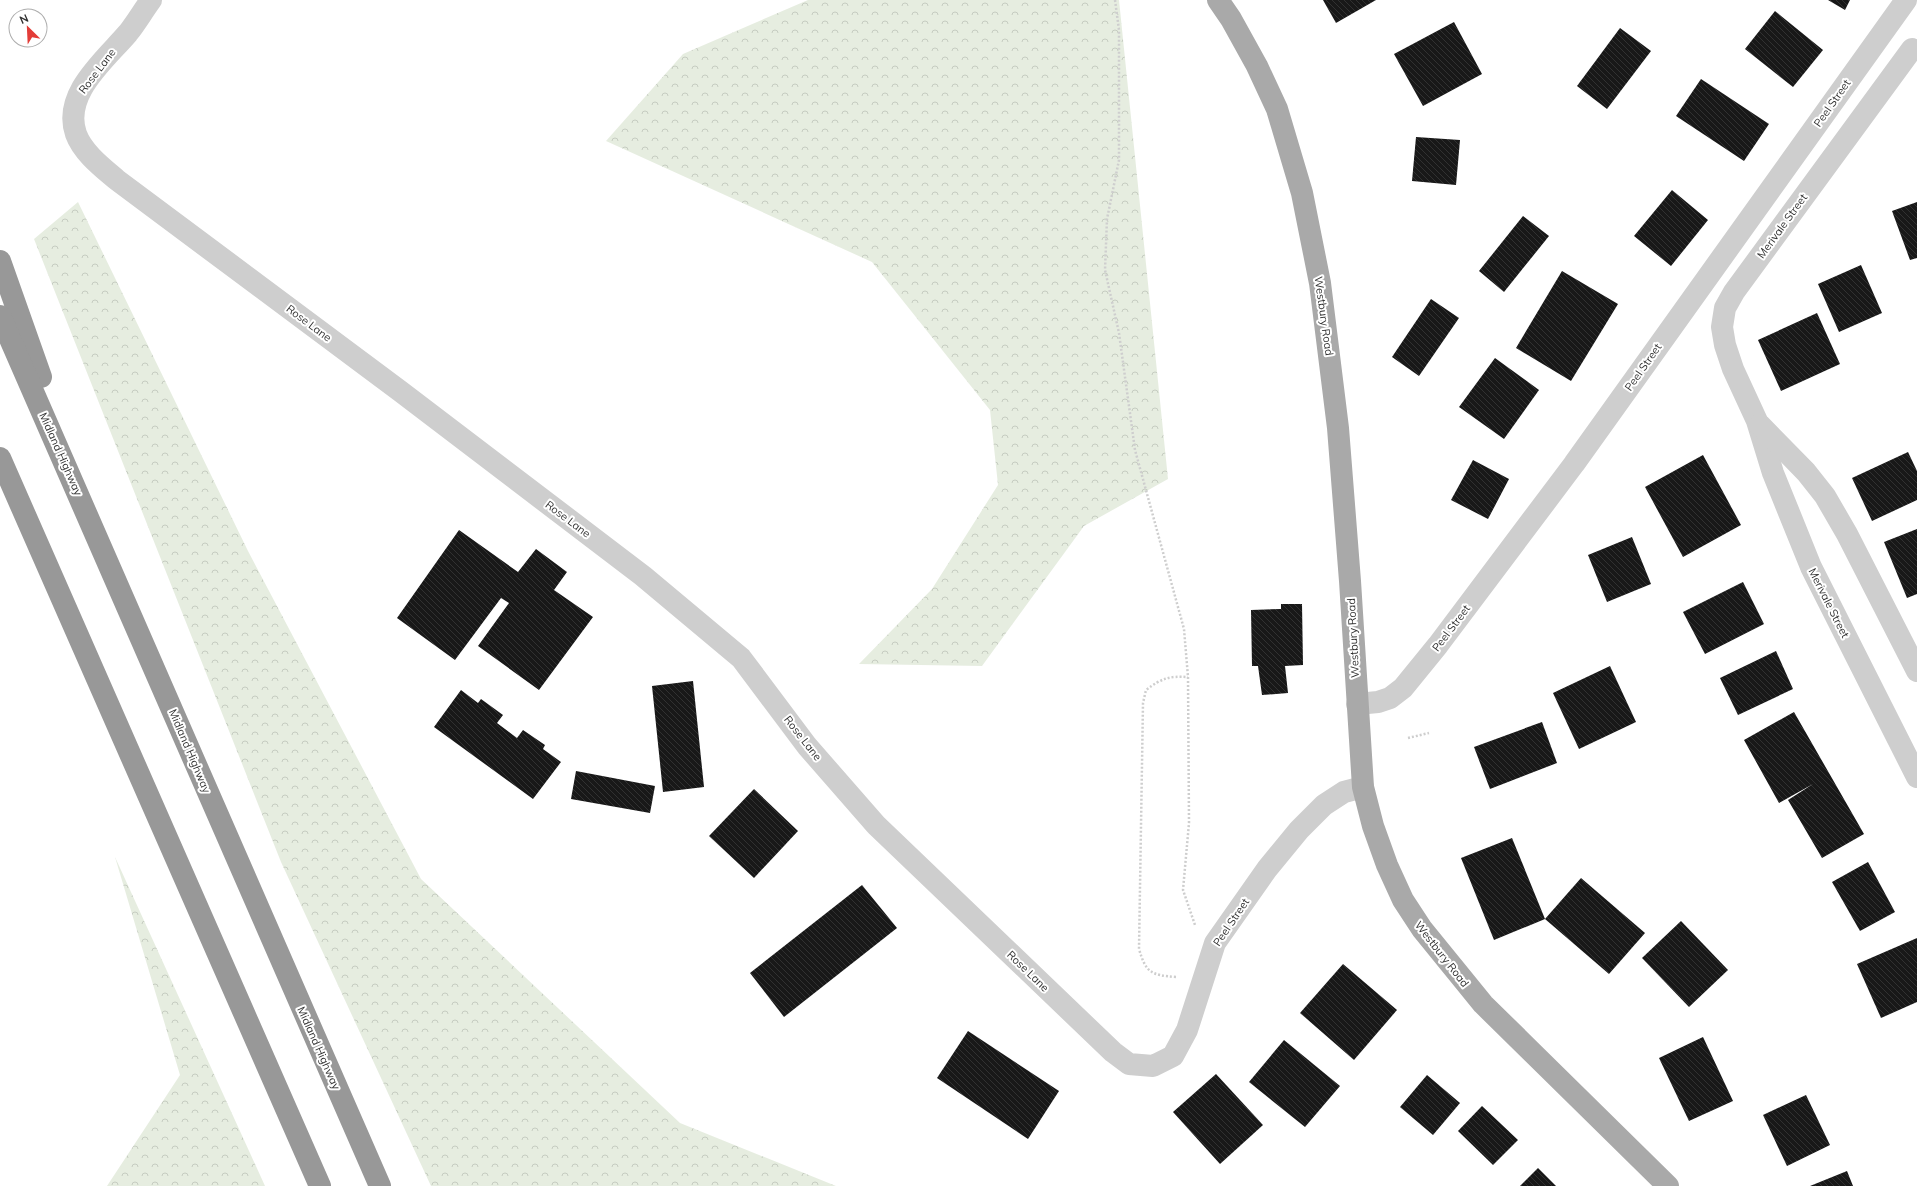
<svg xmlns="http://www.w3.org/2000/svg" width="1917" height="1186" viewBox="0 0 1917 1186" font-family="Mulish,sans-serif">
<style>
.forest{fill:url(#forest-crowns)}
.building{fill:url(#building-back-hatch)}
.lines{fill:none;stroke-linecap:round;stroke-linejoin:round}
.path{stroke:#cecece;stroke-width:2.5;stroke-dasharray:2 2;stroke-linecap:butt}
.minor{stroke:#cecece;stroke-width:22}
.major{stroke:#a9a9a9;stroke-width:22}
.highway{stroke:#989898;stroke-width:22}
.labels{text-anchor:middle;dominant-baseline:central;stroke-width:4;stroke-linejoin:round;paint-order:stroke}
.street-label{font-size:11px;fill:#313131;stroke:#fff}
</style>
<defs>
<pattern id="forest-crowns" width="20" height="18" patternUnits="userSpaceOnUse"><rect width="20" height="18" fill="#e6ede0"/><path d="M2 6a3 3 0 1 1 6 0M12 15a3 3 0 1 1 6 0" fill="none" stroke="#c6ccc1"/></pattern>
<pattern id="building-back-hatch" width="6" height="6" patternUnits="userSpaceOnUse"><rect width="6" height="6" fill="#181818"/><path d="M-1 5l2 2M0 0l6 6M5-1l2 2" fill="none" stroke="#313131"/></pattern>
</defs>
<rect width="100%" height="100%" fill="#fff"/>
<g class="forest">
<path d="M808 0H1119L1168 479 1084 526 982 666 859 664 932 589 998 485 990 410 872 262 606 141 683 54Z"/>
<path d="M78 202 248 551 421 879 680 1123 836 1186H431L281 862 34 239Z"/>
<path d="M115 857 265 1186H107L180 1075Z"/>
</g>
<g class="building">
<path d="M1323 0H1376L1336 23Z"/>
<path d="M1828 0H1850L1845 10Z"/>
<path d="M1775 11 1823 50 1793 87 1745 49Z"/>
<path d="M1454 22 1482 74 1423 106 1394 54Z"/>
<path d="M1620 28 1651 51 1607 109 1577 86Z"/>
<path d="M1701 79 1769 124 1744 161 1676 116Z"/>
<path d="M1416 137 1460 140 1456 185 1412 181Z"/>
<path d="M1672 190 1708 220 1671 266 1634 236Z"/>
<path d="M1917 202V258L1910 260 1892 211Z"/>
<path d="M1523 216 1549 236 1504 292 1479 271Z"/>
<path d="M1861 265 1882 313 1839 332 1818 284Z"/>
<path d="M1562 271 1618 304 1571 381 1516 348Z"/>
<path d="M1431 299 1459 318 1419 376 1392 357Z"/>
<path d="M1817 313 1840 364 1781 391 1758 340Z"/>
<path d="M1495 358 1539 390 1504 439 1459 407Z"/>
<path d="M1908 452 1917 471V500L1872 521 1852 478Z"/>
<path d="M1703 455 1741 525 1683 557 1645 487Z"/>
<path d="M1473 460 1509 479 1488 519 1451 500Z"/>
<path d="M1917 529V594L1907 598 1884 542Z"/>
<path d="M459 530 518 572 536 549 567 572 554 590 593 617 539 690 478 646 509 603 501 598 455 660 397 618Z"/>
<path d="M1632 537 1651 584 1607 602 1588 555Z"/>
<path d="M1743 582 1764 624 1705 654 1683 612Z"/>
<path d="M1281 604H1302L1303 665 1285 666 1288 693 1262 695 1258 666H1252L1251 610 1281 609Z"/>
<path d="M1776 651 1793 689 1738 715 1720 678Z"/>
<path d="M1610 666 1636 722 1579 749 1553 693Z"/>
<path d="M693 681 704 787 663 792 652 686Z"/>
<path d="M461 690 478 703 481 699 503 715 497 723 517 738 523 730 545 745 543 749 561 762 533 799 434 727Z"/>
<path d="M1794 712 1864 834 1822 858 1788 800 1813 784 1779 803 1744 740Z"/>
<path d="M1542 722 1557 763 1490 789 1474 747Z"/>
<path d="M576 771 655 786 650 813 571 799Z"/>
<path d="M754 789 798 831 754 878 709 836Z"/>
<path d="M1512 838 1545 919 1494 940 1461 858Z"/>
<path d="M1868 862 1895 912 1860 931 1832 882Z"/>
<path d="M1581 878 1645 933 1609 974 1545 919Z"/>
<path d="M862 885 897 928 784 1017 750 973Z"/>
<path d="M1681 921 1728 970 1689 1007 1642 958Z"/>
<path d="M1917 938V1002L1881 1018 1857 964Z"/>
<path d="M1343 964 1397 1010 1354 1060 1300 1013Z"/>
<path d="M968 1031 1059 1091 1028 1139 937 1078Z"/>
<path d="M1703 1037 1733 1101 1689 1121 1659 1058Z"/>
<path d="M1284 1040 1340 1086 1305 1127 1249 1082Z"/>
<path d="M1216 1074 1263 1125 1220 1164 1173 1112Z"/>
<path d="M1427 1075 1460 1103 1433 1135 1400 1107Z"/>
<path d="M1806 1095 1830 1145 1787 1166 1763 1115Z"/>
<path d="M1482 1106 1518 1140 1493 1165 1458 1131Z"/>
<path d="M1538 1168 1556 1186H1520Z"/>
<path d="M1847 1171 1853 1186H1810Z"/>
</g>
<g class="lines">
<g class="path">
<path d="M1115 0 1119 30V160L1107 219 1105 270 1119 333 1135 450 1184 629 1188 677 1189 823 1183 890 1195 925"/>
<path d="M1408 738 1429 733"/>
<path d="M1176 977C1151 975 1146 973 1139 949L1143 703 1146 690C1162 678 1169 676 1188 677"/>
</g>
<g class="minor">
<path d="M151 0C143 11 136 23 128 33 105 60 62 94 76 134 83 153 103 168 117 180L400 391 643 576 741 658 807 746 876 825 1113 1052 1129 1064 1153 1066 1173 1056 1187 1030 1215 943 1267 869 1299 830 1324 805 1344 792 1363 787"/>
<path d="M1912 49 1734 292 1725 308 1722 327 1725 345 1733 369 1757 421 1773 473 1811 567 1917 777"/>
<path d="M1760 425 1806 472 1825 496 1847 534 1917 671"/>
<path d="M1357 704 1378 702 1390 698 1403 688 1438 645 1574 464 1906 0"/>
</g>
<path class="major" d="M1218 0 1231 19 1257 66 1277 109 1302 193 1320 283 1338 428 1350 581 1363 787 1373 826 1387 865 1403 900 1422 929 1483 1004 1668 1186"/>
<g class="highway">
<path d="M0 261 41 377"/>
<path d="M0 316 380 1186"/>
<path d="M0 458 320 1186"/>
</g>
</g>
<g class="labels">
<g class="street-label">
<text transform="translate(97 71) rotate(-53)">Rose Lane</text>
<text transform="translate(1832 103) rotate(-55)">Peel Street</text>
<text transform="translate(1782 226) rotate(-54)">Merivale Street</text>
<text transform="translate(1324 316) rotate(82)">Westbury Road</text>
<text transform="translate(309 323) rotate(37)">Rose Lane</text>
<text transform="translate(1643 367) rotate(-55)">Peel Street</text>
<text transform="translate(61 454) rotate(66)">Midland Highway</text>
<text transform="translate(568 519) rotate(37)">Rose Lane</text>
<text transform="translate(1829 603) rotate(63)">Merivale Street</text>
<text transform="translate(1451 628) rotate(-53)">Peel Street</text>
<text transform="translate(1353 638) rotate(-93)">Westbury Road</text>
<text transform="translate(803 738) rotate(52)">Rose Lane</text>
<text transform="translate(190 751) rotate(67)">Midland Highway</text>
<text transform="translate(1231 922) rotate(-56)">Peel Street</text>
<text transform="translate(1442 954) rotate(52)">Westbury Road</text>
<text transform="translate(1028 971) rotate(44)">Rose Lane</text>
<text transform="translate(319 1048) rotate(66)">Midland Highway</text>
</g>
</g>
<g transform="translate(28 28) rotate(336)"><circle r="19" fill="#ffffff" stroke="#adadad"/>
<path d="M0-3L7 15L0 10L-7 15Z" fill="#e33c38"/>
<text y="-6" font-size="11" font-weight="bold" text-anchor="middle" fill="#313131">N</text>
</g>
</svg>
